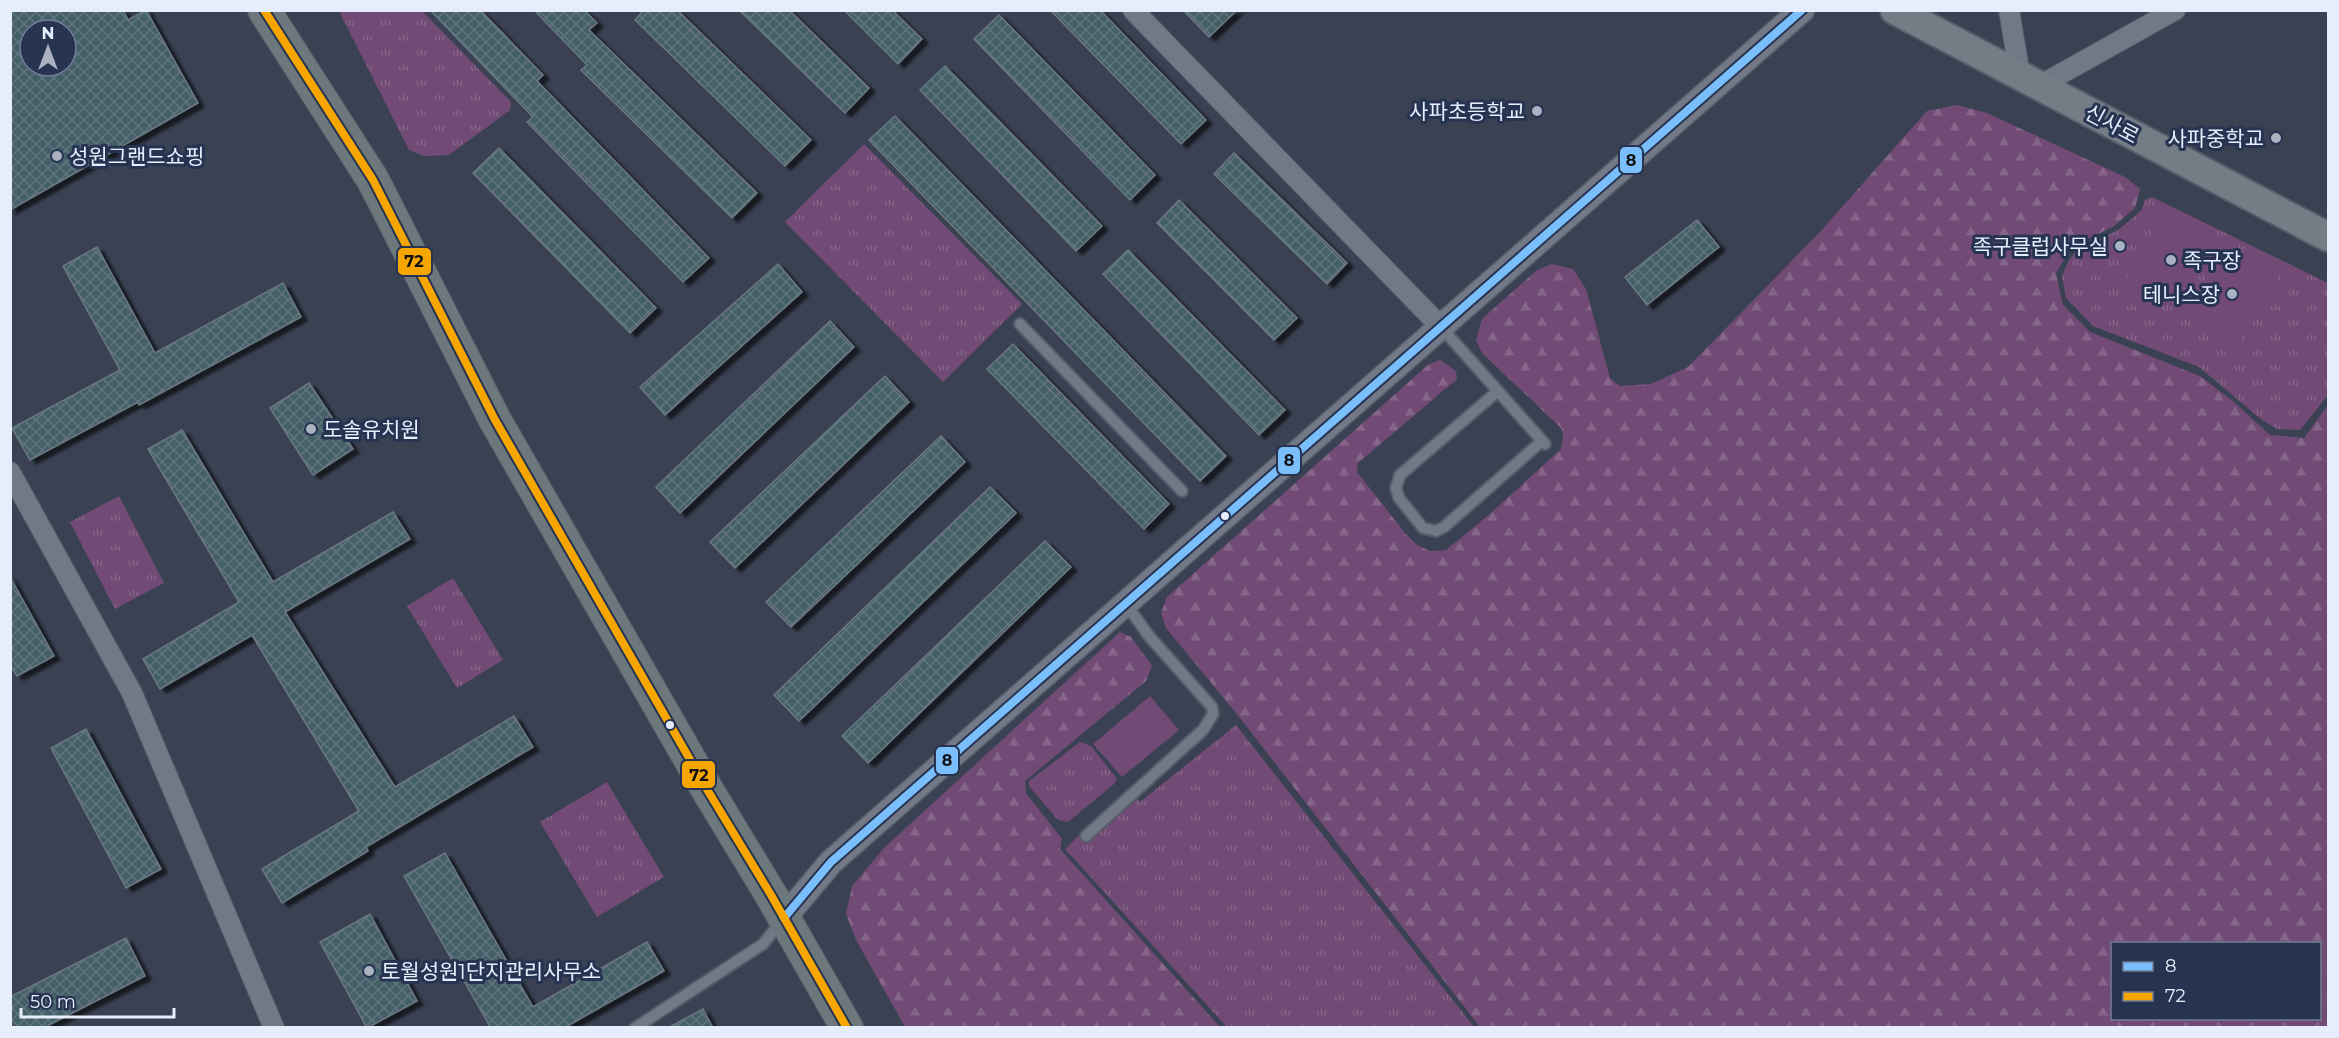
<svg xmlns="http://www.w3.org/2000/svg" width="2339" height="1038" viewBox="0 0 2339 1038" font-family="Montserrat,'Noto Sans KR',sans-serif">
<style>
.grass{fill:url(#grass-tufts)}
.forest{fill:url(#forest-firs);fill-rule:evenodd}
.pitch{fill:#714b75}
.building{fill:url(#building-cross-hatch);stroke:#6b7881;stroke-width:1.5;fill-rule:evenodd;filter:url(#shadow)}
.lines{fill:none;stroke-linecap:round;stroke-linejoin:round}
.service-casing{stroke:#565d6a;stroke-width:14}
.minor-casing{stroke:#565d6a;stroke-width:22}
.tertiary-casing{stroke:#565d6a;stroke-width:27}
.secondary-casing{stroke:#565d6a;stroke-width:32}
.primary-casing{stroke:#565d6a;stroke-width:34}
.service{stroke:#727885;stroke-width:10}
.minor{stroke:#727885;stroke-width:20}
.tertiary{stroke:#727885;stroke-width:24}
.secondary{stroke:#747c86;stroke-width:28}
.primary{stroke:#6c787c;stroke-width:32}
.bus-1-casing{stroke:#263351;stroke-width:12}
.bus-2-casing{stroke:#263351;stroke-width:12}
.bus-1{stroke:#7abffc;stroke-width:8}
.bus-2{stroke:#f7a600;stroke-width:8}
.poi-dot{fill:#aab1c1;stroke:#263351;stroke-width:2}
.bus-dot{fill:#e6eefd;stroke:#263351;stroke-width:2}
.labels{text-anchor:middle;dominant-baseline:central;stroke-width:6;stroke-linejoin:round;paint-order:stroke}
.poi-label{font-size:21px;fill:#e6eefd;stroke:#263351;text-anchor:end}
.street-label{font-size:21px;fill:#e6eefd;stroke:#263351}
.line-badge{stroke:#263351;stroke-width:2}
.pale-badge-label{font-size:16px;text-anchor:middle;font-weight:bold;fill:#111}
</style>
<defs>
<pattern id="grass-tufts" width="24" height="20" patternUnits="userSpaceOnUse" patternTransform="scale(1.5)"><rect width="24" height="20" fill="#714b75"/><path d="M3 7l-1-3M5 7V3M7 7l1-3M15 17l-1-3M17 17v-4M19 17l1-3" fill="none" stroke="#85658a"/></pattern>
<pattern id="forest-firs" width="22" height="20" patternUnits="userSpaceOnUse" patternTransform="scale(1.5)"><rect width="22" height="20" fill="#714b75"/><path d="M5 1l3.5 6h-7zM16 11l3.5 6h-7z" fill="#85658a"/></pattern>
<pattern id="building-cross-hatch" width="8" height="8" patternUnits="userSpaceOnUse" patternTransform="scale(1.5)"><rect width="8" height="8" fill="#455f69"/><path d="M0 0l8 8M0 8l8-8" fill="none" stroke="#60767f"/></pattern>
<filter id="shadow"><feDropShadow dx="6" dy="4" stdDeviation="1.5" flood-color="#0009"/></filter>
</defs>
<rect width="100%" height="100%" fill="#3a4152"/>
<g class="grass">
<path d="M339 11H422L511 102 510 110 449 155 424 156 409 150Z"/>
<path d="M864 144 1022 304 943 382 785 222Z"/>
<path d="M2152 197 2328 283V395L2300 430 2277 429 2262 420 2199 367 2093 326 2066 298 2062 276 2069 260 2078 249 2118 230 2141 211 2145 200Z"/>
<path d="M119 496 164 583 115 609 70 522Z"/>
<path d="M453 578 503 660 457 688 407 606Z"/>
<path d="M1236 725 1474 1027H1227L1065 849 1128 788 1140 802Z"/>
<path d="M1080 742 1091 746 1117 779 1114 784 1068 822 1058 820 1029 786V781Z"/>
<path d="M607 782 664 877 597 917 540 822Z"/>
</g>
<g class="forest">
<path d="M1957 105 1987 113 2125 177 2140 189 2135 208 2114 226 2072 247 2056 273 2063 305 2090 332 2200 376 2234 402 2270 435 2304 438 2328 405V1027H1480L1240 718 1166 628 1161 613 1167 597 1429 364 1440 360 1456 371 1457 379 1358 463 1357 472 1405 533 1417 545 1430 551 1446 550 1491 513 1561 449 1563 436 1561 428 1482 353 1476 340 1482 319 1537 270 1552 264 1573 269 1586 289 1610 378 1620 386 1651 384 1688 367 1818 234 1927 111ZM2112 944H2320V1018H2112Z"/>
<path d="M1120 632 1131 637 1152 666 1146 681 1025 781 1026 793 1062 839 1060 849 1220 1027H905L856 940 846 914 852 886 885 847Z"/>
</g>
<g class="pitch">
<path d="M2165 210 2216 239 2177 309 2126 280Z"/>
<path d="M2226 242 2280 272 2238 345 2185 316Z"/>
<path d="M1150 696 1179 730 1122 777 1093 744Z"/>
</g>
<g class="building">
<path d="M10 10H123L128 20 146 10 198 103 10 210ZM30 30H66V66H30Z"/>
<path d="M430 10H480L543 75 537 81 709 258 683 282 527 122 533 117Z"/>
<path d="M534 10H584L597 23 589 30 757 193 732 218 581 70 587 65Z"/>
<path d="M644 10H677L811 140 785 166 635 20Z"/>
<path d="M739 10H789L869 88 845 113Z"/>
<path d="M844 10H892L922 39 898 64Z"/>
<path d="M1050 10H1100L1206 120 1181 144Z"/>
<path d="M1183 10H1237L1209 37Z"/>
<path d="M999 15 1155 175 1130 200 974 39Z"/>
<path d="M945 66 1102 226 1076 251 920 90Z"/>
<path d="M895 116 1226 456 1200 481 869 140Z"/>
<path d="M499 148 656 308 630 333 473 173Z"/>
<path d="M1234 153 1347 263 1327 284 1214 174Z"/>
<path d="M1179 200 1297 318 1274 340 1157 223Z"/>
<path d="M1697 220 1719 247 1647 305 1625 277Z"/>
<path d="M97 247 155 353 283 283 301 317 139 405 138 402 30 460 12 428 120 370 63 266Z"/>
<path d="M1128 250 1285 410 1259 435 1103 274Z"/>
<path d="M778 264 802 292 665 415 640 387Z"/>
<path d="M830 321 854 347 680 513 656 487Z"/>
<path d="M1013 344 1169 504 1144 529 987 369Z"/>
<path d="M885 376 909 402 735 568 710 542Z"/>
<path d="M309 383 353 449 313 475 270 408Z"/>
<path d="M182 430 273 582 393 512 410 539 285 612 395 787 514 716 533 747 366 847 368 851 282 903 262 869 359 811 252 635 160 689 143 659 239 602 148 449Z"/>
<path d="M941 436 965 462 791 627 766 602Z"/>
<path d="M990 487 1016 513 799 721 774 695Z"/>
<path d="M1045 541 1071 567 868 763 842 736Z"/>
<path d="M10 577 54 656 17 676 10 665Z"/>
<path d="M86 729 161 869 126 888 51 748Z"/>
<path d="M445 853 533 1007 647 942 664 971 564 1028H491L404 876Z"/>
<path d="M370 914 417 1001 367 1028 320 942Z"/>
<path d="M126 938 145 976 43 1028H10V997Z"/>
<path d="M703 1009 713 1028H668Z"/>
</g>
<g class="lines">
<defs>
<g id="service">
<path d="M1020 324 1182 491"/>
<path d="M1441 327 1545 444"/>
<path d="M1498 391 1400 475 1396 488 1399 498 1423 528 1436 531 1444 527 1542 441"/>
<path d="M1086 836 1203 730 1213 714 1212 707 1149 636 1126 604"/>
<path d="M635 1028 763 944 782 920"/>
</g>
<g id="minor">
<path d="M1133 10 1441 327"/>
<path d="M2009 10 2020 76"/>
<path d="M2039 86 2175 10"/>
<path d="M10 472 132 693 274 1028"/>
</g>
<path id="tertiary" d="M784 918 831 862 1802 10"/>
<path id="secondary" d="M1895 10 2328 237"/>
<path id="primary" d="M264 10 373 180 495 420 708 791 771 895 847 1028"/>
</defs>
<use href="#service" class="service-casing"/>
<use href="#minor" class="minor-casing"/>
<use href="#tertiary" class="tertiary-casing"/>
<use href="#secondary" class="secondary-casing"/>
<use href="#primary" class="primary-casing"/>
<use href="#service" class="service"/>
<use href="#minor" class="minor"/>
<use href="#tertiary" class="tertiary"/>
<use href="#secondary" class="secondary"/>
<use href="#primary" class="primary"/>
<defs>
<path id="bus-1" d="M784 918 831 862 1802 10"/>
<path id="bus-2" d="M264 10 373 180 495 420 708 791 771 895 847 1028"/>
</defs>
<use href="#bus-1" class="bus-1-casing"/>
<use href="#bus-2" class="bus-2-casing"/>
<use href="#bus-1" class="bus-1"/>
<use href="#bus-2" class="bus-2"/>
</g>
<g class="poi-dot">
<circle cx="1537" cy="111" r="6"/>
<circle cx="2276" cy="138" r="6"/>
<circle cx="57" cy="156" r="6"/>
<circle cx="2120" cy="246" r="6"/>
<circle cx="2171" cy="260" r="6"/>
<circle cx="2232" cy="294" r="6"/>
<circle cx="311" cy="429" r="6"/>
<circle cx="369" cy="971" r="6"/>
</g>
<g class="bus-dot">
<circle cx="1225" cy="516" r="5"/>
<circle cx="670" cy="725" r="5"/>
</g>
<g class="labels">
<g class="poi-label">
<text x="1525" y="111">사파초등학교</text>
<text x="2264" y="138">사파중학교</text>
<text x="69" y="156" text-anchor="start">성원그랜드쇼핑</text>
<text x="2108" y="246">족구클럽사무실</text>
<text x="2183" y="260" text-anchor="start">족구장</text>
<text x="2220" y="294">테니스장</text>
<text x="323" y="429" text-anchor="start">도솔유치원</text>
<text x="381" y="971" text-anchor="start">토월성원1단지관리사무소</text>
</g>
<g class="street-label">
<text transform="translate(2112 124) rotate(28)">신사로</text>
</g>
</g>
<g class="line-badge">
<rect x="1619" y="146" width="24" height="28" rx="6" fill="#7abffc"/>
<rect x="397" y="247" width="35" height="29" rx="6" fill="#f7a600"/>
<rect x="1277" y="446" width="24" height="29" rx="6" fill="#7abffc"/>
<rect x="935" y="746" width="24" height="29" rx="6" fill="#7abffc"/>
<rect x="681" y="760" width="35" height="29" rx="6" fill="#f7a600"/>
</g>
<g class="pale-badge-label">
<text x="1631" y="166">8</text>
<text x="414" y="267">72</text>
<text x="1289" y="466">8</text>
<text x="947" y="766">8</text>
<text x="699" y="781">72</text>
</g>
<rect width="2339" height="1038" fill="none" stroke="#e6eefd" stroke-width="24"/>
<rect x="2111" y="942" width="210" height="78" fill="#263351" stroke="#737e96" stroke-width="1.5"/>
<rect x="2123" y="962" width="30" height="9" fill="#7abffc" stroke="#737e96" stroke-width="1.5"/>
<text x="2165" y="972" font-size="18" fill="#e6eefd">8</text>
<rect x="2123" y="992" width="30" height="9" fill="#f7a600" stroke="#737e96" stroke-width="1.5"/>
<text x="2165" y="1002" font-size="18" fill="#e6eefd">72</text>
<g transform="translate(48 48)"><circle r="28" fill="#263351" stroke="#737e96" stroke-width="1.5"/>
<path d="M0-4.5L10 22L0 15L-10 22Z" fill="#aab1c1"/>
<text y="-9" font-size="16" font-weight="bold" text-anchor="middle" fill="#e6eefd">N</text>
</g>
<path d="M21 1008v9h153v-9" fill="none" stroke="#e6eefd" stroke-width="3"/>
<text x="30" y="1008" font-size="18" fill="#e6eefd" stroke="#263351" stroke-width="4.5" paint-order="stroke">50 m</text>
</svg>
